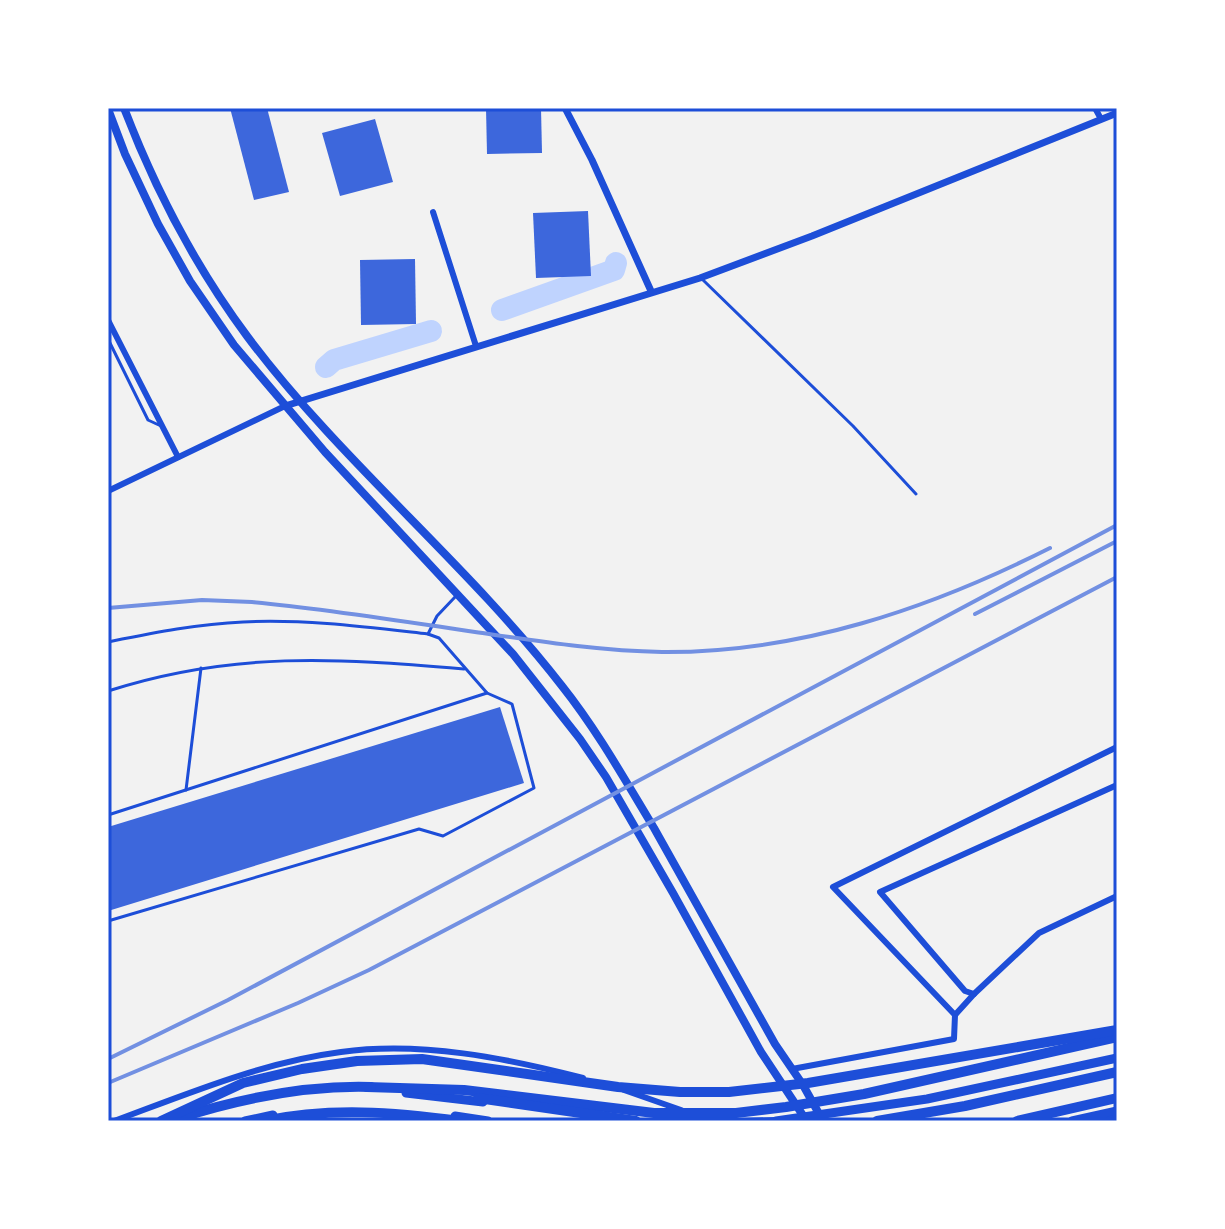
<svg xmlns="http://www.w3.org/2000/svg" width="1225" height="1229" viewBox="0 0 1225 1229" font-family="'Open Sans',sans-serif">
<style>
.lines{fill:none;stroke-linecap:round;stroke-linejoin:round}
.river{stroke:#bfd3fe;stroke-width:22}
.building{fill:#3d67dc}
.service{stroke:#1d4ed8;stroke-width:3}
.minor{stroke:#1d4ed8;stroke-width:6}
.tertiary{stroke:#1d4ed8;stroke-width:7}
.secondary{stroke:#1d4ed8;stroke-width:8}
.primary{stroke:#1d4ed8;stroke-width:9}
.trunk{stroke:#1d4ed8;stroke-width:10}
.rail{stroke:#7290e2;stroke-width:4}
.neatline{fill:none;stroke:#1d4ed8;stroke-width:3}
</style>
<rect width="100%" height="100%" fill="#f2f2f2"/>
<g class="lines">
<g class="river">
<path d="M502 310 614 270 616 263"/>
<path d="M326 367 334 360 431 331"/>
</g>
</g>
<g class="building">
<path d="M230 108H267L289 192 254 200Z"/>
<path d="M486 108H541L542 153 487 154Z"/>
<path d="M375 119 393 182 340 196 322 133Z"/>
<path d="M588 211 591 276 536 278 533 213Z"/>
<path d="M415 259 416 324 361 325 360 260Z"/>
<path d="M500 707 524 783 108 911V827Z"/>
</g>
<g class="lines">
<g class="service">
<path d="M703 280 853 426 916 494"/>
<path d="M108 339 148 420 161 426"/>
<path d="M428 634 437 616 455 597"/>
<path d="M108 642C153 633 197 624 243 622 305 619 366 627 428 634L439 638 487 693 512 704 534 788 443 836 419 829 108 921"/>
<path d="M108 691C232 651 337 658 464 669"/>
<path d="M186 790 201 668"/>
<path d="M108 815 487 693"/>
</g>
<g class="minor">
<path d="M1095 108 1101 119"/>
<path d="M433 212 476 346"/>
<path d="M108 320 178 457"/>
<path d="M108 491 285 406"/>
<path d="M1117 785 880 892 965 991 974 994 1039 933 1117 896"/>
<path d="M955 1015 974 994"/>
<path d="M792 1069 954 1039 955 1015 833 887 1117 747"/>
<path d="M624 1090 681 1110"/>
<path d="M708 1117 739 1121 776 1120"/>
<path d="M114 1121C187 1094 263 1062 341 1052 421 1041 506 1058 583 1078"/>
</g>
<g class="tertiary">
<path d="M565 108 592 160 651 291"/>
<path d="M285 406 700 278 812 236 1117 113"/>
</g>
<g class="secondary">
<path d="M124 108C155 189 195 266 247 336 341 462 466 562 562 686 597 730 625 780 654 828 695 900 735 972 775 1044L803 1085 823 1121"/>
<path d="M108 109 125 154 158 224 190 281 234 345 325 452 513 654 580 739 606 777 673 893 761 1052 806 1120"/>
</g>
<g class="primary">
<path d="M406 1093 483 1102"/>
<path d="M455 1116 488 1121"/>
<path d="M245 1121 273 1115"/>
<path d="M776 1121 927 1099 1117 1058"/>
<path d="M1072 1121 1117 1111"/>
</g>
<g class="trunk">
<path d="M367 1087 464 1090 654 1113H736L786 1107 864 1094 1117 1037"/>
<path d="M478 1098 636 1121"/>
<path d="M179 1118C242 1098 305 1085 371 1087"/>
<path d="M161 1121 243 1083 302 1069 357 1061 422 1059 618 1087 680 1092H729L808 1083 1117 1030"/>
<path d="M264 1121C329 1107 395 1112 460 1121"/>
<path d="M877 1121 965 1106 1117 1072"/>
<path d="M1017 1121 1117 1098"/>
<path d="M1110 1121 1117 1119"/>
</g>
<g class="rail">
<path d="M108 608 202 600 252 602C327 609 401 621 475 632 537 641 599 651 662 652 799 653 929 609 1050 548"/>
<path d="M975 614 1117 541"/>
<path d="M108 1059 228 1000 1117 525"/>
<path d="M108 1083 298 1003 369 970 1117 577"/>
</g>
</g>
<rect width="1225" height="1229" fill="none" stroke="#ffffff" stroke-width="220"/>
<rect x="110" y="110" width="1005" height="1009" class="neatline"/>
</svg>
